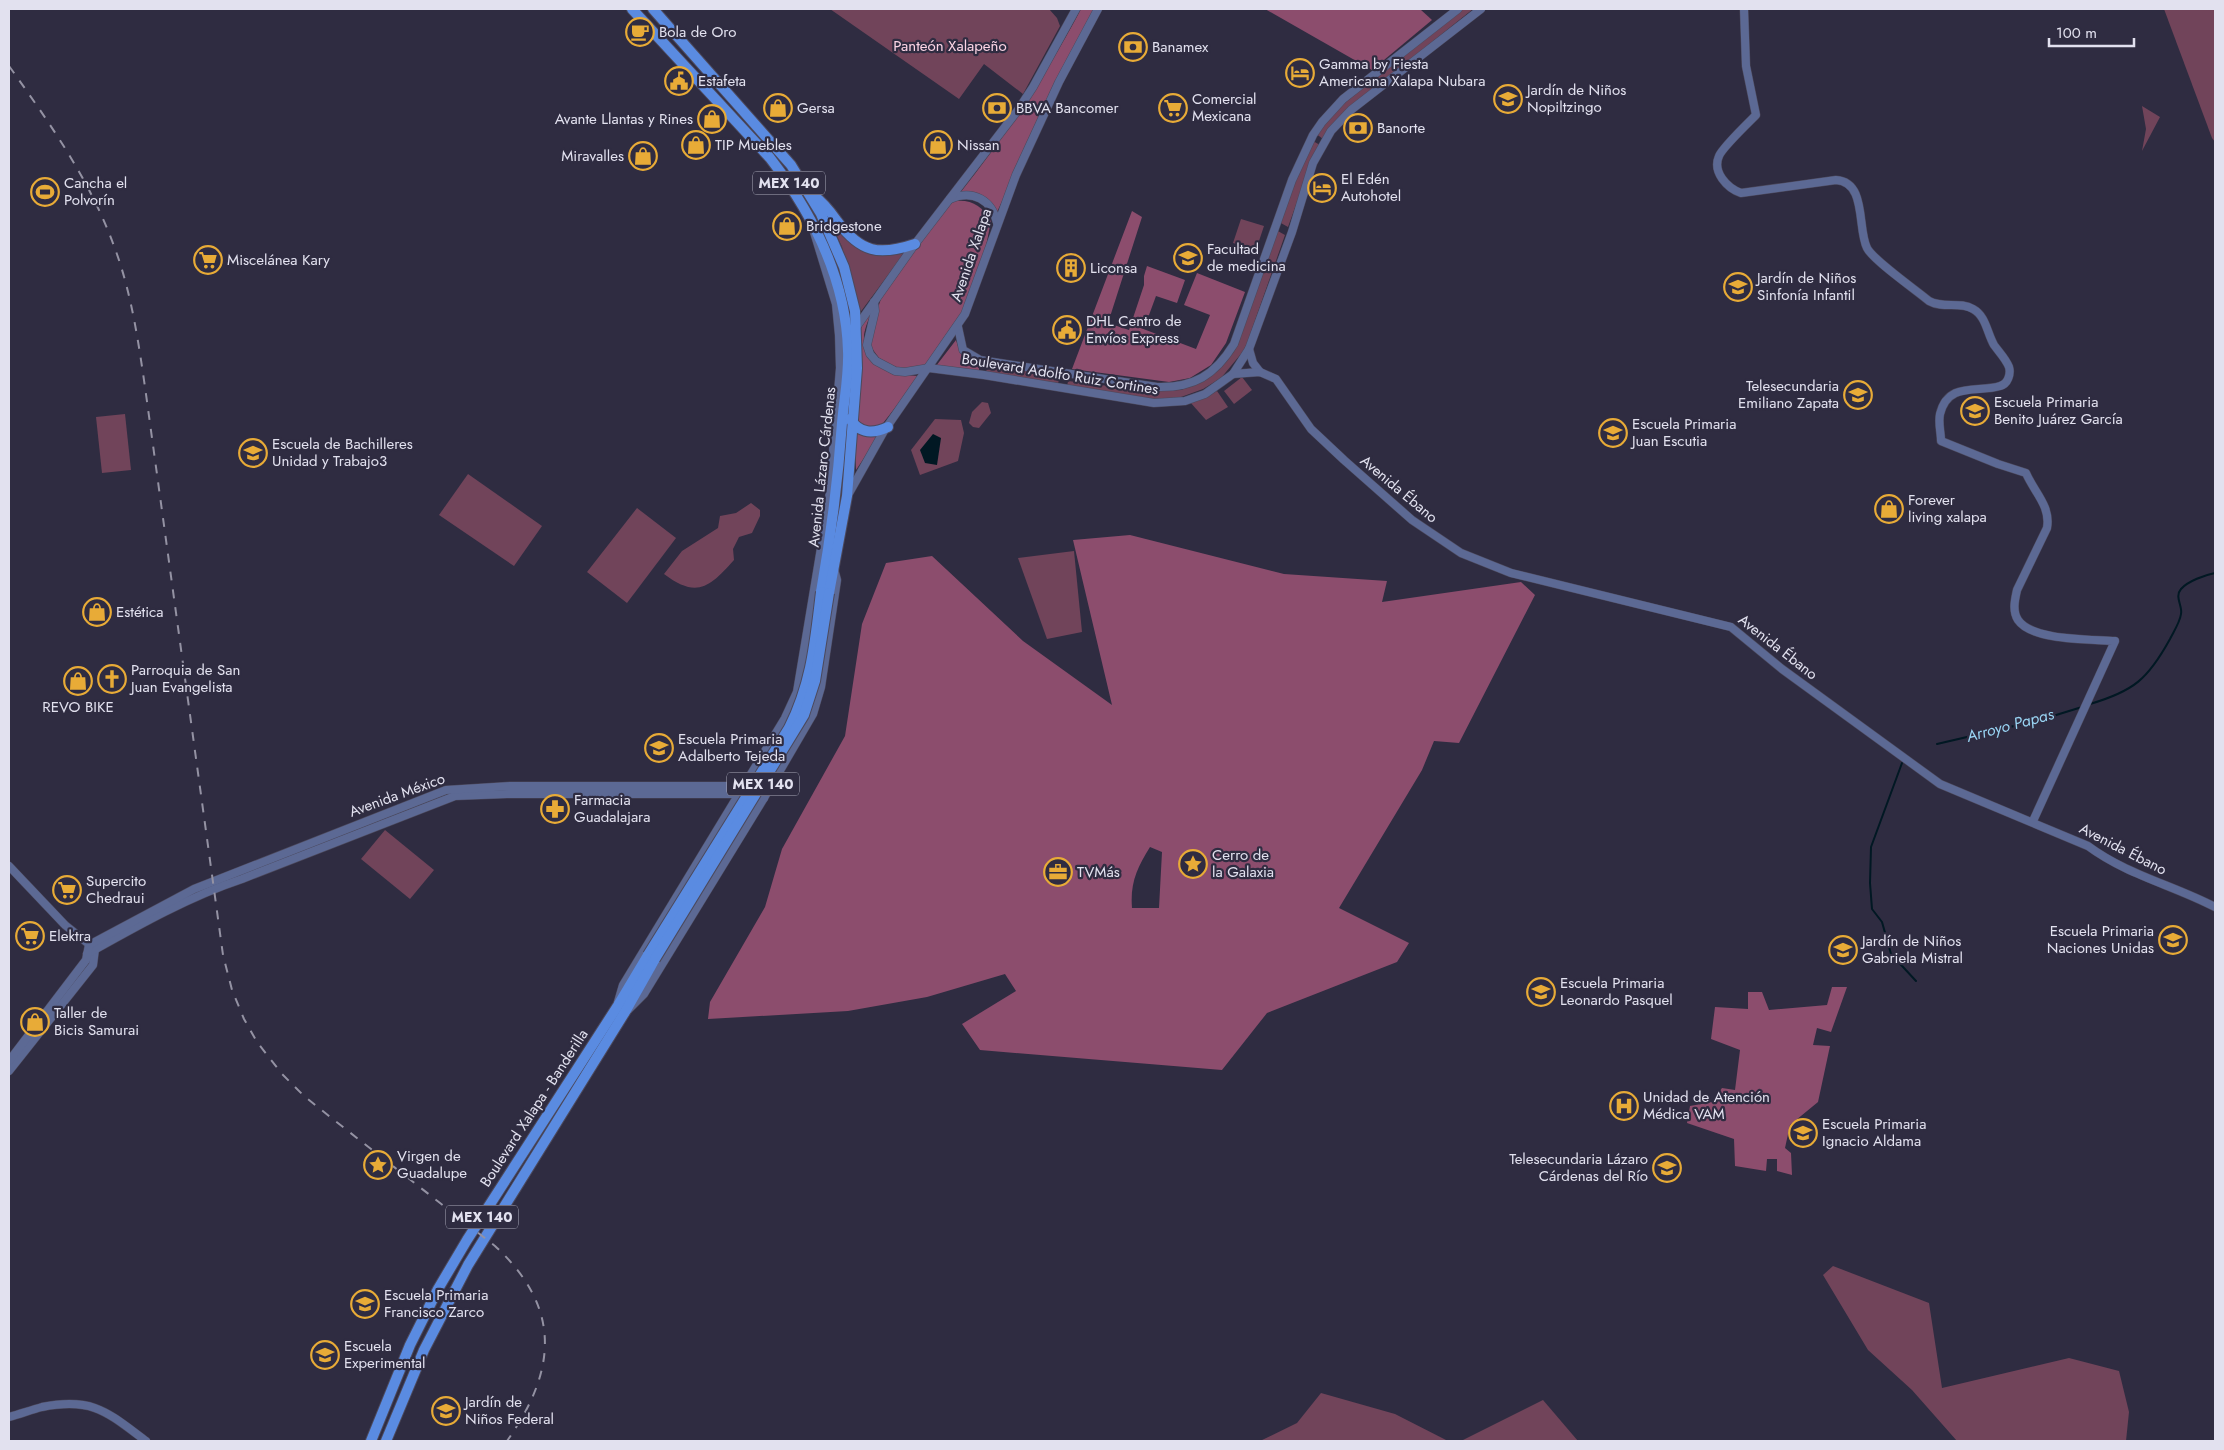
<svg xmlns="http://www.w3.org/2000/svg" width="2224" height="1450" viewBox="0 0 2224 1450" font-family="Jost,sans-serif">
<style>
.green{fill:#71445a}
.forest{fill:#8c4d6d;fill-rule:evenodd}
.water{fill:#011823}
.lines{fill:none;stroke-linecap:round;stroke-linejoin:round}
.stream{stroke:#011823;stroke-width:2}
.secondary-casing{stroke:#4c495c;stroke-width:9}
.highway-casing{stroke:#4c495c;stroke-width:12}
.secondary{stroke:#5c6994;stroke-width:8}
.highway{stroke:#5a8be1;stroke-width:10}
.rail{stroke:#9492a3;stroke-width:2;stroke-dasharray:9 9;stroke-linecap:butt}
.highway-bridge-casing{stroke:#4c495c;stroke-width:12;stroke-linecap:butt}
.highway-bridge{stroke:#5a8be1;stroke-width:10}
.labels{text-anchor:middle;dominant-baseline:central;stroke-width:4.5;stroke-linejoin:round;paint-order:stroke}
.shield{fill:#2f2c41;stroke:#acabbb;stroke-width:1}
.shield-label{font-size:14px;font-weight:bold;fill:#e2e1ef}
.poi-label{font-size:15px;fill:#e2e1ef;stroke:#2f2c41;text-anchor:start}
.park-label{font-size:15px;fill:#fcd4e5;stroke:#2f2c41}
.street-label{font-size:15px;fill:#e2e1ef;stroke:#2f2c41}
.water-label{font-size:16px;font-style:italic;fill:#99d4f3;stroke:#2f2c41}
</style>
<rect width="100%" height="100%" fill="#2f2c41"/>
<g class="green">
<path d="M830 9H1049L1057 18 1060 26 1023 94 984 64 959 99Z"/>
<path d="M1461 9H1473L1341 115 1323 139 1315 133 1336 110Z"/>
<path d="M2164 9H2215V142L2212 138Z"/>
<path d="M2142 106 2160 117 2142 151 2146 129Z"/>
<path d="M1313 141 1320 145 1310 166 1288 227 1279 222 1300 162Z"/>
<path d="M42 178 58 198 48 206 31 186Z"/>
<path d="M827 214 851 241 906 251 859 314 842 247Z"/>
<path d="M1241 219 1264 226 1256 250 1233 243Z"/>
<path d="M1276 230 1285 235 1245 349 1221 378 1203 389 1181 397 1159 400 1067 387 1068 381 1150 391 1181 390 1204 381 1235 345Z"/>
<path d="M989 366 1061 376 1058 383 985 373Z"/>
<path d="M1242 377 1252 390 1234 404 1224 391Z"/>
<path d="M1217 391 1228 407 1206 420 1190 402Z"/>
<path d="M982 402 988 403 991 413 979 428 973 427 969 423 972 412Z"/>
<path d="M125 414 131 470 102 473 96 417Z"/>
<path d="M935 419 961 420 964 433 958 461 920 475 911 450Z"/>
<path d="M468 474 542 526 514 566 439 515Z"/>
<path d="M751 503 760 510V516L752 533 739 537 733 549 734 560C710 587 697 599 664 574L682 551 718 528 720 516 736 513Z"/>
<path d="M637 508 676 538 627 603 587 572Z"/>
<path d="M1074 551 1082 632 1047 639 1018 558Z"/>
<path d="M385 830 434 870 410 899 361 859Z"/>
<path d="M1833 1266 1929 1303 1942 1388 2069 1358 2119 1371 2129 1412 2126 1441H1957L1912 1390 1868 1350 1823 1275Z"/>
<path d="M1321 1393 1395 1414 1448 1441H1260L1297 1423Z"/>
<path d="M1543 1400 1578 1441H1461Z"/>
</g>
<g class="forest">
<path d="M1081 9H1095L997 212 993 206 960 193C1007 133 1045 77 1081 9Z"/>
<path d="M1265 9H1420L1432 20 1372 70Z"/>
<path d="M954 201C972 199 982 206 991 221L984 256 960 321 928 367 901 369 889 364 879 358 871 347 869 334 884 290 946 206Z"/>
<path d="M1132 211 1142 217 1108 323 1129 330 1144 285V276L1147 266 1185 280 1177 303 1156 296 1149 315 1141 319 1138 327 1196 349 1210 315 1184 305 1197 273 1245 292 1226 343 1211 365 1190 378 1169 382 1072 369Z"/>
<path d="M872 309C870 317 865 327 864 335 861 367 894 375 920 376L880 427 869 428 854 421 857 332Z"/>
<path d="M956 340 959 349 983 364 979 367V373L936 366Z"/>
<path d="M855 431 879 436 856 470Z"/>
<path d="M1130 535 1284 574 1387 581 1382 602 1521 582 1535 595 1459 743 1434 741 1422 770 1339 908 1409 943 1397 962 1267 1013 1222 1070 980 1050 962 1024 1016 991 1005 974 927 997 848 1011 708 1019 710 1002 765 907 782 849 845 736 862 624 886 563 932 556 1023 641 1112 705 1073 540ZM1150 847 1162 852 1159 908H1132C1130 883 1137 868 1150 847Z"/>
<path d="M1832 987H1847L1831 1032 1817 1028 1813 1045 1830 1046 1818 1102 1790 1125 1785 1148 1791 1153 1792 1175 1777 1171V1159H1767L1766 1171 1735 1166 1734 1139 1687 1123 1690 1106 1712 1102 1722 1088 1735 1090 1740 1050 1711 1039 1715 1007 1748 1009V992H1762L1769 1010 1827 1005Z"/>
</g>
<path class="water" d="M933 434 941 438 937 465 925 463 920 450Z"/>
<g class="lines">
<g class="stream">
<path d="M2090 704C2134 691 2148 679 2170 639 2174 631 2180 622 2181 614 2183 606 2174 597 2181 589 2188 581 2205 575 2215 573"/>
<path d="M1937 744 2040 720 2082 707"/>
<path d="M1902 763 1871 847 1870 883 1872 909 1882 922 1891 954 1916 981"/>
</g>
<defs>
<g id="secondary">
<path d="M1744 9 1746 66 1756 115C1748 123 1722 148 1719 156 1712 172 1727 188 1741 193L1836 180C1867 182 1857 228 1867 248 1873 260 1916 290 1929 301 1943 309 1960 301 1973 309 1986 316 1987 333 1994 345 1999 352 2006 359 2009 367 2011 374 2008 384 2000 386 1978 393 1948 381 1940 414 1938 423 1941 432 1941 441L1998 464 2026 473C2034 492 2051 506 2047 528L2017 590C2015 599 2012 611 2018 620 2032 641 2092 639 2115 641L2033 821"/>
<path d="M950 199C973 189 992 200 997 223"/>
<path d="M874 302 875 311 867 345 870 354 876 361 895 371 905 372 929 368 984 375 1154 403 1185 401 1205 394 1233 374 1249 349 1292 232 1313 163 1331 131 1351 110 1481 9"/>
<path d="M958 327 963 350 980 360 1157 387C1194 388 1215 375 1234 344L1292 180 1313 135 1322 122 1343 99 1458 9"/>
<path d="M855 329 915 244 1018 110 1033 87 1076 9"/>
<path d="M1249 349 1253 363 1260 372"/>
<path d="M1233 374 1260 372 1276 379 1311 429 1344 460 1412 520 1461 553 1511 573 1731 627 1782 669 1940 784 2088 846C2127 875 2173 885 2215 907"/>
<path d="M848 495 884 431 965 314 1016 175 1059 82 1098 9"/>
<path d="M9 866 65 925 95 949 93 965 9 1071"/>
<path d="M87 954C137 926 188 897 242 879L455 796 507 794H739L764 798"/>
<path d="M618 1002 623 985 785 718 797 692 829 500 840 368 839 335 836 304 814 232"/>
<path d="M628 1010 644 994 764 798 813 714 821 687 837 580 834 569"/>
<path d="M9 1061 86 960 89 945 194 889 446 790 510 786H744L769 789"/>
<path d="M9 1417C20 1414 31 1410 42 1407 93 1397 107 1412 146 1441"/>
</g>
<g id="highway">
<path d="M632 9 770 158C813 214 846 279 848 351 849 375 844 399 842 423 838 480 831 535 821 592"/>
<path d="M653 9 791 165 821 214 844 267 855 311 857 368 847 496 829 593"/>
<path d="M813 195C823 202 830 211 837 221 861 253 879 256 915 244"/>
<path d="M850 419C860 434 873 434 888 427"/>
<path d="M371 1441 410 1345 438 1289 467 1240 617 1007 648 955"/>
<path d="M386 1441 424 1350 468 1265 625 1012 655 959"/>
</g>
</defs>
<use href="#secondary" class="secondary-casing"/>
<use href="#highway" class="highway-casing"/>
<use href="#secondary" class="secondary"/>
<use href="#highway" class="highway"/>
<path class="rail" d="M9 66C49 122 90 180 114 246 131 291 138 339 145 387L223 955 232 990 244 1019 257 1042 282 1074 304 1096 334 1120 495 1246C562 1308 557 1370 507 1441"/>
<defs>
<g id="highway-bridge">
<path d="M648 955 789 728C812 682 815 641 821 592"/>
<path d="M655 959 804 715 815 681 829 593"/>
</g>
</defs>
<use href="#highway-bridge" class="highway-bridge-casing"/>
<use href="#highway-bridge" class="highway-bridge"/>
</g>
<defs>
<symbol id="cafe-ring" viewBox="-11 -11 22 22"><circle r="9.5" fill="#2f2c41" stroke="#e8ab37" stroke-width="1.5"/><path d="M-5.5-4.5H6V0H3Q3 3.5 0 3.5H-2.5Q-5.5 3.5-5.5 0ZM3-3.2v2h1.7v-2ZM-6 4.5H4V6H-6Z" fill="#e8ab37"/></symbol>
<symbol id="bank-ring" viewBox="-11 -11 22 22"><circle r="9.5" fill="#2f2c41" stroke="#e8ab37" stroke-width="1.5"/><path d="M-6-4H6V4H-6ZM0-2.3a2.3 2.3 0 1 0 0 4.6a2.3 2.3 0 1 0 0-4.6Z" fill="#e8ab37"/></symbol>
<symbol id="hotel-ring" viewBox="-11 -11 22 22"><circle r="9.5" fill="#2f2c41" stroke="#e8ab37" stroke-width="1.5"/><path d="M-6-4.5h1.5V1H6V5H4.5V3h-9V5H-6ZM-4 0a1.8 1.8 0 1 1 3.6 0ZM.5 0V-2.5h3Q6-2.5 6 0Z" fill="#e8ab37"/></symbol>
<symbol id="civic-ring" viewBox="-11 -11 22 22"><circle r="9.5" fill="#2f2c41" stroke="#e8ab37" stroke-width="1.5"/><path d="M-.6-6.5H3V-4.5H.6V-3L4-1V1h2V6H-6V1h2V-1L-.6-3ZM-1.2 2.5V6h2.4V2.5Z" fill="#e8ab37"/></symbol>
<symbol id="school-ring" viewBox="-11 -11 22 22"><circle r="9.5" fill="#2f2c41" stroke="#e8ab37" stroke-width="1.5"/><path d="M0-5L7-2L0 1L-7-2ZM-4 1L0 2.5L4 1V4Q0 6-4 4Z" fill="#e8ab37"/></symbol>
<symbol id="shop-ring" viewBox="-11 -11 22 22"><circle r="9.5" fill="#2f2c41" stroke="#e8ab37" stroke-width="1.5"/><path d="M-5-2.5h2.3a2.7 3.5 0 0 1 5.4 0H5L5.5 6h-11ZM-1.5-2.5h3a1.5 2.3 0 0 0-3 0Z" fill="#e8ab37"/></symbol>
<symbol id="supermarket-ring" viewBox="-11 -11 22 22"><circle r="9.5" fill="#2f2c41" stroke="#e8ab37" stroke-width="1.5"/><path d="M-6-5.5h2.5l.6 2H6L4.5 2H-2.5L-4.4-4H-6ZM-1.5 3.2a1.3 1.3 0 1 0 .1 0ZM3 3.2a1.3 1.3 0 1 0 .1 0Z" fill="#e8ab37"/></symbol>
<symbol id="stadium-ring" viewBox="-11 -11 22 22"><circle r="9.5" fill="#2f2c41" stroke="#e8ab37" stroke-width="1.5"/><path d="M0-5a6.5 5 0 1 0 0 10a6.5 5 0 1 0 0-10ZM-3.5-1.8h7v3.6h-7Z" fill="#e8ab37"/></symbol>
<symbol id="university-ring" viewBox="-11 -11 22 22"><circle r="9.5" fill="#2f2c41" stroke="#e8ab37" stroke-width="1.5"/><path d="M0-5L7-2L0 1L-7-2ZM-4 1L0 2.5L4 1V4Q0 6-4 4Z" fill="#e8ab37"/></symbol>
<symbol id="building-ring" viewBox="-11 -11 22 22"><circle r="9.5" fill="#2f2c41" stroke="#e8ab37" stroke-width="1.5"/><path d="M-4-6H4V6H1V3H-1V6H-4ZM-2.5-4.3h1.7v1.8h-1.7ZM.8-4.3h1.7v1.8H.8ZM-2.5-1h1.7V.8h-1.7ZM.8-1h1.7V.8H.8Z" fill="#e8ab37"/></symbol>
<symbol id="church-ring" viewBox="-11 -11 22 22"><circle r="9.5" fill="#2f2c41" stroke="#e8ab37" stroke-width="1.5"/><path d="M-1.2-6h2.4v3.5h3.3v2.4h-3.3V6h-2.4V-.1h-3.3v-2.4h3.3Z" fill="#e8ab37"/></symbol>
<symbol id="pharmacy-ring" viewBox="-11 -11 22 22"><circle r="9.5" fill="#2f2c41" stroke="#e8ab37" stroke-width="1.5"/><path d="M-2-6h4v4h4v4h-4v4h-4v-4h-4v-4h4Z" fill="#e8ab37"/></symbol>
<symbol id="sight-ring" viewBox="-11 -11 22 22"><circle r="9.5" fill="#2f2c41" stroke="#e8ab37" stroke-width="1.5"/><path d="M0-6L1.8-2.2L6-1.7L2.9 1.2L3.7 5.4L0 3.3L-3.7 5.4L-2.9 1.2L-6-1.7L-1.8-2.2Z" fill="#e8ab37"/></symbol>
<symbol id="office-ring" viewBox="-11 -11 22 22"><circle r="9.5" fill="#2f2c41" stroke="#e8ab37" stroke-width="1.5"/><path d="M-6-3h4V-5.5h4V-3h4V5H-6ZM-1-4.5V-3h2v-1.5ZM-6 0V1H6V0Z" fill="#e8ab37"/></symbol>
<symbol id="hospital-ring" viewBox="-11 -11 22 22"><circle r="9.5" fill="#2f2c41" stroke="#e8ab37" stroke-width="1.5"/><path d="M-5-5h3v3.5h4V-5h3V5h-3V1.5h-4V5h-3Z" fill="#e8ab37"/></symbol>
</defs>
<g fill-rule="evenodd">
<use href="#cafe-ring" x="624" y="16" width="32" height="32"/>
<use href="#bank-ring" x="1117" y="31" width="32" height="32"/>
<use href="#hotel-ring" x="1284" y="57" width="32" height="32"/>
<use href="#civic-ring" x="663" y="65" width="32" height="32"/>
<use href="#school-ring" x="1492" y="83" width="32" height="32"/>
<use href="#shop-ring" x="762" y="92" width="32" height="32"/>
<use href="#bank-ring" x="981" y="92" width="32" height="32"/>
<use href="#supermarket-ring" x="1157" y="92" width="32" height="32"/>
<use href="#shop-ring" x="696" y="103" width="32" height="32"/>
<use href="#bank-ring" x="1342" y="112" width="32" height="32"/>
<use href="#shop-ring" x="680" y="129" width="32" height="32"/>
<use href="#shop-ring" x="922" y="129" width="32" height="32"/>
<use href="#shop-ring" x="627" y="140" width="32" height="32"/>
<use href="#hotel-ring" x="1306" y="172" width="32" height="32"/>
<use href="#stadium-ring" x="29" y="176" width="32" height="32"/>
<use href="#shop-ring" x="771" y="210" width="32" height="32"/>
<use href="#university-ring" x="1172" y="242" width="32" height="32"/>
<use href="#supermarket-ring" x="192" y="244" width="32" height="32"/>
<use href="#building-ring" x="1055" y="252" width="32" height="32"/>
<use href="#school-ring" x="1722" y="271" width="32" height="32"/>
<use href="#civic-ring" x="1051" y="314" width="32" height="32"/>
<use href="#school-ring" x="1842" y="379" width="32" height="32"/>
<use href="#school-ring" x="1959" y="395" width="32" height="32"/>
<use href="#school-ring" x="1597" y="417" width="32" height="32"/>
<use href="#school-ring" x="237" y="437" width="32" height="32"/>
<use href="#shop-ring" x="1873" y="493" width="32" height="32"/>
<use href="#shop-ring" x="81" y="596" width="32" height="32"/>
<use href="#church-ring" x="96" y="663" width="32" height="32"/>
<use href="#shop-ring" x="62" y="665" width="32" height="32"/>
<use href="#school-ring" x="643" y="732" width="32" height="32"/>
<use href="#pharmacy-ring" x="539" y="793" width="32" height="32"/>
<use href="#sight-ring" x="1177" y="848" width="32" height="32"/>
<use href="#office-ring" x="1042" y="856" width="32" height="32"/>
<use href="#supermarket-ring" x="51" y="874" width="32" height="32"/>
<use href="#supermarket-ring" x="14" y="920" width="32" height="32"/>
<use href="#school-ring" x="2157" y="924" width="32" height="32"/>
<use href="#school-ring" x="1827" y="934" width="32" height="32"/>
<use href="#school-ring" x="1525" y="976" width="32" height="32"/>
<use href="#shop-ring" x="19" y="1006" width="32" height="32"/>
<use href="#hospital-ring" x="1608" y="1090" width="32" height="32"/>
<use href="#school-ring" x="1787" y="1117" width="32" height="32"/>
<use href="#sight-ring" x="362" y="1149" width="32" height="32"/>
<use href="#school-ring" x="1651" y="1152" width="32" height="32"/>
<use href="#school-ring" x="349" y="1288" width="32" height="32"/>
<use href="#school-ring" x="309" y="1339" width="32" height="32"/>
<use href="#school-ring" x="430" y="1395" width="32" height="32"/>
</g>
<g class="labels">
<g class="shield">
<rect x="753" y="171.5" width="72" height="23" rx="4"/>
<rect x="727" y="772.5" width="72" height="23" rx="4"/>
<rect x="446" y="1205.5" width="72" height="23" rx="4"/>
</g>
<g class="shield-label">
<text x="789" y="183">MEX 140</text>
<text x="763" y="784">MEX 140</text>
<text x="482" y="1217">MEX 140</text>
</g>
<g class="poi-label">
<text x="659" y="32">Bola de Oro</text>
<text x="1152" y="47">Banamex</text>
<text x="1319" y="64">Gamma by Fiesta<tspan x="1319" dy="17">Americana Xalapa Nubara</tspan></text>
<text x="698" y="81">Estafeta</text>
<text x="1527" y="90">Jardín de Niños<tspan x="1527" dy="17">Nopiltzingo</tspan></text>
<text x="1192" y="99">Comercial<tspan x="1192" dy="17">Mexicana</tspan></text>
<text x="797" y="108">Gersa</text>
<text x="1016" y="108">BBVA Bancomer</text>
<text x="693" y="119" text-anchor="end">Avante Llantas y Rines</text>
<text x="1377" y="128">Banorte</text>
<text x="715" y="145">TIP Muebles</text>
<text x="957" y="145">Nissan</text>
<text x="624" y="156" text-anchor="end">Miravalles</text>
<text x="1341" y="179">El Edén<tspan x="1341" dy="17">Autohotel</tspan></text>
<text x="64" y="183">Cancha el<tspan x="64" dy="17">Polvorín</tspan></text>
<text x="806" y="226">Bridgestone</text>
<text x="1207" y="249">Facultad<tspan x="1207" dy="17">de medicina</tspan></text>
<text x="227" y="260">Miscelánea Kary</text>
<text x="1090" y="268">Liconsa</text>
<text x="1757" y="278">Jardín de Niños<tspan x="1757" dy="17">Sinfonía Infantil</tspan></text>
<text x="1086" y="321">DHL Centro de<tspan x="1086" dy="17">Envíos Express</tspan></text>
<text x="1839" y="386" text-anchor="end">Telesecundaria<tspan x="1839" dy="17">Emiliano Zapata</tspan></text>
<text x="1994" y="402">Escuela Primaria<tspan x="1994" dy="17">Benito Juárez García</tspan></text>
<text x="1632" y="424">Escuela Primaria<tspan x="1632" dy="17">Juan Escutia</tspan></text>
<text x="272" y="444">Escuela de Bachilleres<tspan x="272" dy="17">Unidad y Trabajo3</tspan></text>
<text x="1908" y="500">Forever<tspan x="1908" dy="17">living xalapa</tspan></text>
<text x="116" y="612">Estética</text>
<text x="131" y="670">Parroquia de San<tspan x="131" dy="17">Juan Evangelista</tspan></text>
<text x="78" y="707" text-anchor="middle">REVO BIKE</text>
<text x="678" y="739">Escuela Primaria<tspan x="678" dy="17">Adalberto Tejeda</tspan></text>
<text x="574" y="800">Farmacia<tspan x="574" dy="17">Guadalajara</tspan></text>
<text x="1212" y="855">Cerro de<tspan x="1212" dy="17">la Galaxia</tspan></text>
<text x="1077" y="872">TVMás</text>
<text x="86" y="881">Supercito<tspan x="86" dy="17">Chedraui</tspan></text>
<text x="2154" y="931" text-anchor="end">Escuela Primaria<tspan x="2154" dy="17">Naciones Unidas</tspan></text>
<text x="49" y="936">Elektra</text>
<text x="1862" y="941">Jardín de Niños<tspan x="1862" dy="17">Gabriela Mistral</tspan></text>
<text x="1560" y="983">Escuela Primaria<tspan x="1560" dy="17">Leonardo Pasquel</tspan></text>
<text x="54" y="1013">Taller de<tspan x="54" dy="17">Bicis Samurai</tspan></text>
<text x="1643" y="1097">Unidad de Atención<tspan x="1643" dy="17">Médica VAM</tspan></text>
<text x="1822" y="1124">Escuela Primaria<tspan x="1822" dy="17">Ignacio Aldama</tspan></text>
<text x="397" y="1156">Virgen de<tspan x="397" dy="17">Guadalupe</tspan></text>
<text x="1648" y="1159" text-anchor="end">Telesecundaria Lázaro<tspan x="1648" dy="17">Cárdenas del Río</tspan></text>
<text x="384" y="1295">Escuela Primaria<tspan x="384" dy="17">Francisco Zarco</tspan></text>
<text x="344" y="1346">Escuela<tspan x="344" dy="17">Experimental</tspan></text>
<text x="465" y="1402">Jardín de<tspan x="465" dy="17">Niños Federal</tspan></text>
</g>
<g class="park-label">
<text x="950" y="46">Panteón Xalapeño</text>
</g>
<g class="street-label">
<text transform="translate(971 255) rotate(-71)">Avenida Xalapa</text>
<text transform="translate(1060 374) rotate(9)">Boulevard Adolfo Ruiz Cortines</text>
<text transform="translate(822 467) rotate(-84)">Avenida Lázaro Cárdenas</text>
<text transform="translate(1399 489) rotate(40)">Avenida Ébano</text>
<text transform="translate(1778 647) rotate(38)">Avenida Ébano</text>
<text transform="translate(397 795) rotate(-20)">Avenida México</text>
<text transform="translate(2123 849) rotate(27)">Avenida Ébano</text>
<text transform="translate(534 1108) rotate(-57)">Boulevard Xalapa - Banderilla</text>
</g>
<g class="water-label">
<text transform="translate(2010 725) rotate(-15)">Arroyo Papas</text>
</g>
</g>
<rect width="2224" height="1450" fill="none" stroke="#e2e1ef" stroke-width="20"/>
<path d="M2049 38v8h85v-8" fill="none" stroke="#e2e1ef" stroke-width="2.5"/>
<text x="2056" y="38" font-size="15" fill="#e2e1ef" stroke="#2f2c41" stroke-width="4" paint-order="stroke">100 m</text>
</svg>
